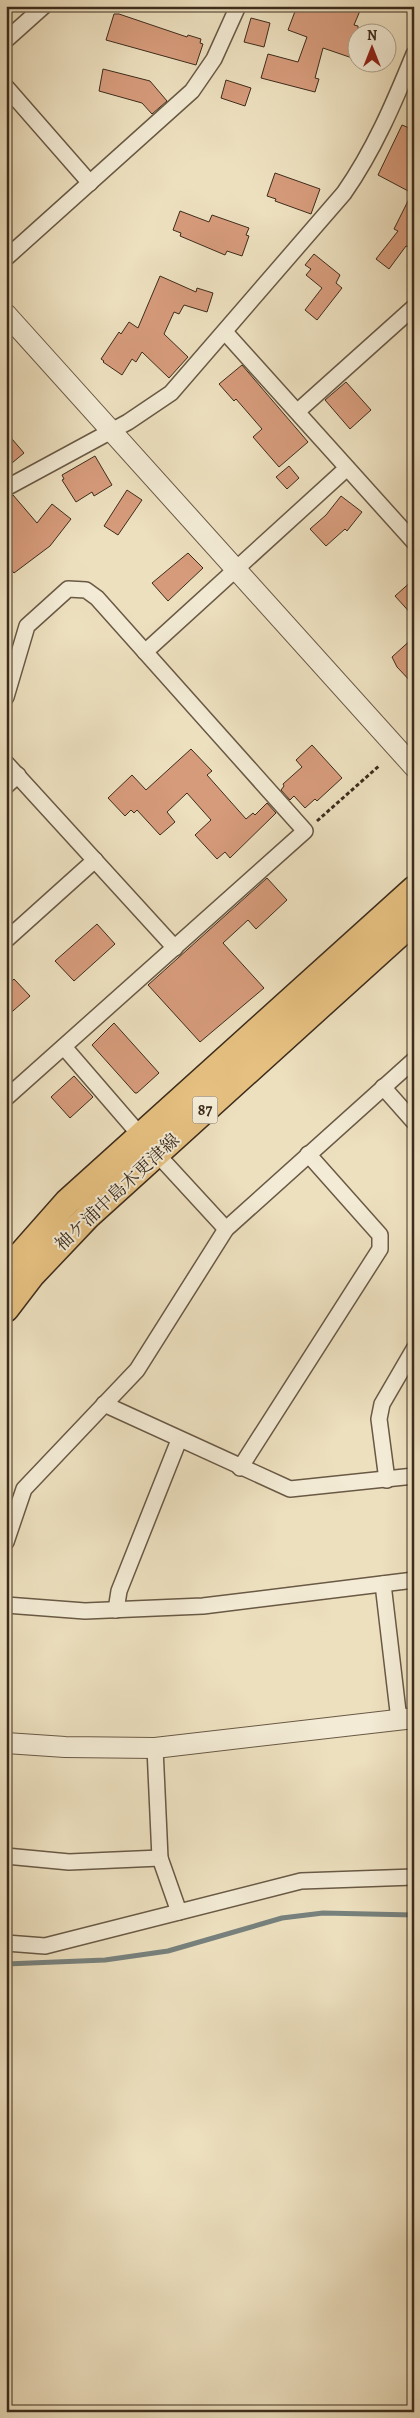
<svg xmlns="http://www.w3.org/2000/svg" width="420" height="2418" viewBox="0 0 420 2418" font-family="Alegreya,'Noto Serif JP',serif">
<style>
.lines{fill:none;stroke-linecap:round;stroke-linejoin:round}
.stream{stroke:#77817d;stroke-width:5}
.building{fill:#d69b7b;stroke:#3d2c1c}
.minor-casing{stroke:#695945;stroke-width:18}
.tertiary-casing{stroke:#695945;stroke-width:22}
.primary-casing{stroke:#3d2c1c;stroke-width:28}
.path{stroke:#3d2c1c;stroke-width:3;stroke-dasharray:4 2.5;stroke-linecap:butt}
.minor{stroke:#f3ebd5;stroke-width:15}
.tertiary{stroke:#f3ebd5;stroke-width:20}
.primary{stroke:#e6c080;stroke-width:25}
.labels{text-anchor:middle;dominant-baseline:central;stroke-width:4;stroke-linejoin:round;paint-order:stroke}
.shield{fill:#f3ebd5;stroke:#746554;stroke-width:1}
.shield-label{font-size:16px;font-weight:bold;fill:#3d2c1c}
.street-label{font-size:18px;fill:#3d2c1c;stroke:#f3ebd5}
</style>
<rect width="100%" height="100%" fill="#ede0bf"/>
<filter id="stains"><feTurbulence type="fractalNoise" baseFrequency=".004" numOctaves="4"/><feColorMatrix values="0 0 0 0 .2 0 0 0 0 .09 0 0 0 0 .02 0 0 0 .5 -.17"/></filter>
<radialGradient id="worn" r=".72"><stop offset=".6" stop-color="#630" stop-opacity="0"/><stop offset="1" stop-color="#630" stop-opacity=".3"/></radialGradient>
<g class="lines">
<path class="stream" d="M6 1964 105 1960 168 1951 282 1918 323 1913 414 1915"/>
</g>
<g class="building">
<path d="M297 6H362L354 25 358 26V60L323 48 315 78 319 79 315 92 261 78 268 54 298 62 307 37 288 30Z"/>
<path d="M114 14H119L187 37 188 35 201 39 200 43 203 44 196 65 106 40Z"/>
<path d="M251 18 270 23 264 47 244 42Z"/>
<path d="M103 69 150 81 167 101 152 114 142 103 99 91Z"/>
<path d="M226 80 251 88 245 106 221 98Z"/>
<path d="M402 125 414 130V249L406 246 389 269 376 259 398 231 394 229 412 193 378 175Z"/>
<path d="M275 173 320 189 311 214 275 201 276 199 267 196Z"/>
<path d="M180 211 209 222 212 215 249 228 246 235 249 236 242 256 227 251 225 255 180 236 181 233 173 230Z"/>
<path d="M314 254 340 275 336 283 342 288 317 320 305 310 322 288 306 275 311 269 305 265Z"/>
<path d="M160 276 196 292 197 288 213 293 207 312 184 305 179 314 174 312 164 334 188 357 169 378 142 352 136 362 132 359 122 375 103 362 104 361 101 359 119 332 121 334 129 322 138 328Z"/>
<path d="M242 365 308 442 279 467 253 437 262 429 236 399 234 401 219 384Z"/>
<path d="M346 382 371 410 350 429 325 400Z"/>
<path d="M6 432 24 453 6 468Z"/>
<path d="M95 456 112 485 94 496 92 492 76 502 62 480 64 479 62 475Z"/>
<path d="M289 466 299 478 287 489 276 477Z"/>
<path d="M127 490 142 500 118 535 104 526Z"/>
<path d="M13 495 37 523 52 504 71 519 50 546 14 573 6 564V497Z"/>
<path d="M341 496 362 512 347 531 345 529 326 546 310 529 326 515Z"/>
<path d="M188 553 203 568 168 601 152 583Z"/>
<path d="M414 579V617L395 596Z"/>
<path d="M414 637V685L397 667 392 657Z"/>
<path d="M312 745 342 778 317 801 315 799 305 808 294 796 290 800 281 790 284 786 283 784 302 767 296 760Z"/>
<path d="M191 749 212 771 207 775 246 819 253 813 255 815 267 803 276 813 230 858 225 852 217 859 195 835 211 820 187 793 167 812 175 822 160 835 137 810 134 813 131 810 125 816 108 798 132 775 146 790Z"/>
<path d="M267 878 287 900 256 929 248 920 223 943 264 988 200 1042 148 985Z"/>
<path d="M97 924 115 944 74 981 55 961Z"/>
<path d="M14 979 30 996 6 1017V987Z"/>
<path d="M114 1023 159 1073 137 1093H135L92 1045Z"/>
<path d="M74 1076 93 1097 70 1118 51 1097Z"/>
</g>
<g class="lines">
<defs>
<g id="minor">
<path d="M6 40 44 6"/>
<path d="M6 87 90 183"/>
<path d="M6 258 192 91 214 59 238 6"/>
<path d="M225 332 414 542"/>
<path d="M298 411 414 307"/>
<path d="M6 488 128 422 171 393 344 193C374 150 394 103 414 54"/>
<path d="M145 652 347 468"/>
<path d="M6 697 27 626 68 589 86 590 97 598 305 831 6 1098"/>
<path d="M6 763 175 948"/>
<path d="M6 786 18 775"/>
<path d="M6 940 95 860"/>
<path d="M64 1047 140 1135"/>
<path d="M383 1087 414 1122"/>
<path d="M157 1154 226 1229"/>
<path d="M104 1404 290 1489 414 1476"/>
<path d="M240 1468 380 1249V1235L308 1154"/>
<path d="M387 1480 379 1419 382 1404 414 1349"/>
<path d="M6 1542 24 1489 137 1370 226 1229 414 1060"/>
<path d="M383 1584 399 1720"/>
<path d="M6 1605 85 1611 203 1606 414 1580"/>
<path d="M116 1610 119 1591 179 1440"/>
<path d="M155 1748 160 1858 179 1912"/>
<path d="M6 1856 69 1862 160 1858"/>
<path d="M6 1943 45 1946 301 1881 414 1877"/>
</g>
<g id="tertiary">
<path d="M6 314 414 767"/>
<path d="M6 1743 65 1747 155 1748 414 1718"/>
</g>
<g id="primary">
<path d="M6 1271 67 1202 414 889"/>
<path d="M6 1309 32 1275 88 1216 414 921"/>
</g>
</defs>
<use href="#minor" class="minor-casing"/>
<use href="#tertiary" class="tertiary-casing"/>
<use href="#primary" class="primary-casing"/>
<path class="path" d="M317 821 380 765"/>
<use href="#minor" class="minor"/>
<use href="#tertiary" class="tertiary"/>
<use href="#primary" class="primary"/>
</g>
<g class="labels">
<rect class="shield" x="192.5" y="1096.5" width="25" height="27" rx="4"/>
<g class="shield-label">
<text x="205" y="1110">87</text>
</g>
<g class="street-label">
<text transform="translate(117 1192) rotate(-43)">袖ケ浦中島木更津線</text>
</g>
</g>
<rect width="420" height="2418" fill="none" stroke="#ede0bf" stroke-width="25"/>
<rect x="8" y="8" width="405" height="2403" fill="none" stroke="#3d2c1c" stroke-width="2.5"/>
<rect x="12" y="12" width="395" height="2393" fill="none" stroke="#3d2c1c"/>
<g transform="translate(372 48)"><circle r="24" fill="#f3ebd5" stroke="#aa9f8b"/>
<path d="M0-4L9 19L0 12L-9 19Z" fill="#8f2418"/>
<text y="-8" font-size="14" font-weight="bold" text-anchor="middle" fill="#3d2c1c">N</text>
</g>
<rect width="100%" height="100%" filter="url(#stains)"/>
<rect width="100%" height="100%" fill="url(#worn)"/>
</svg>
